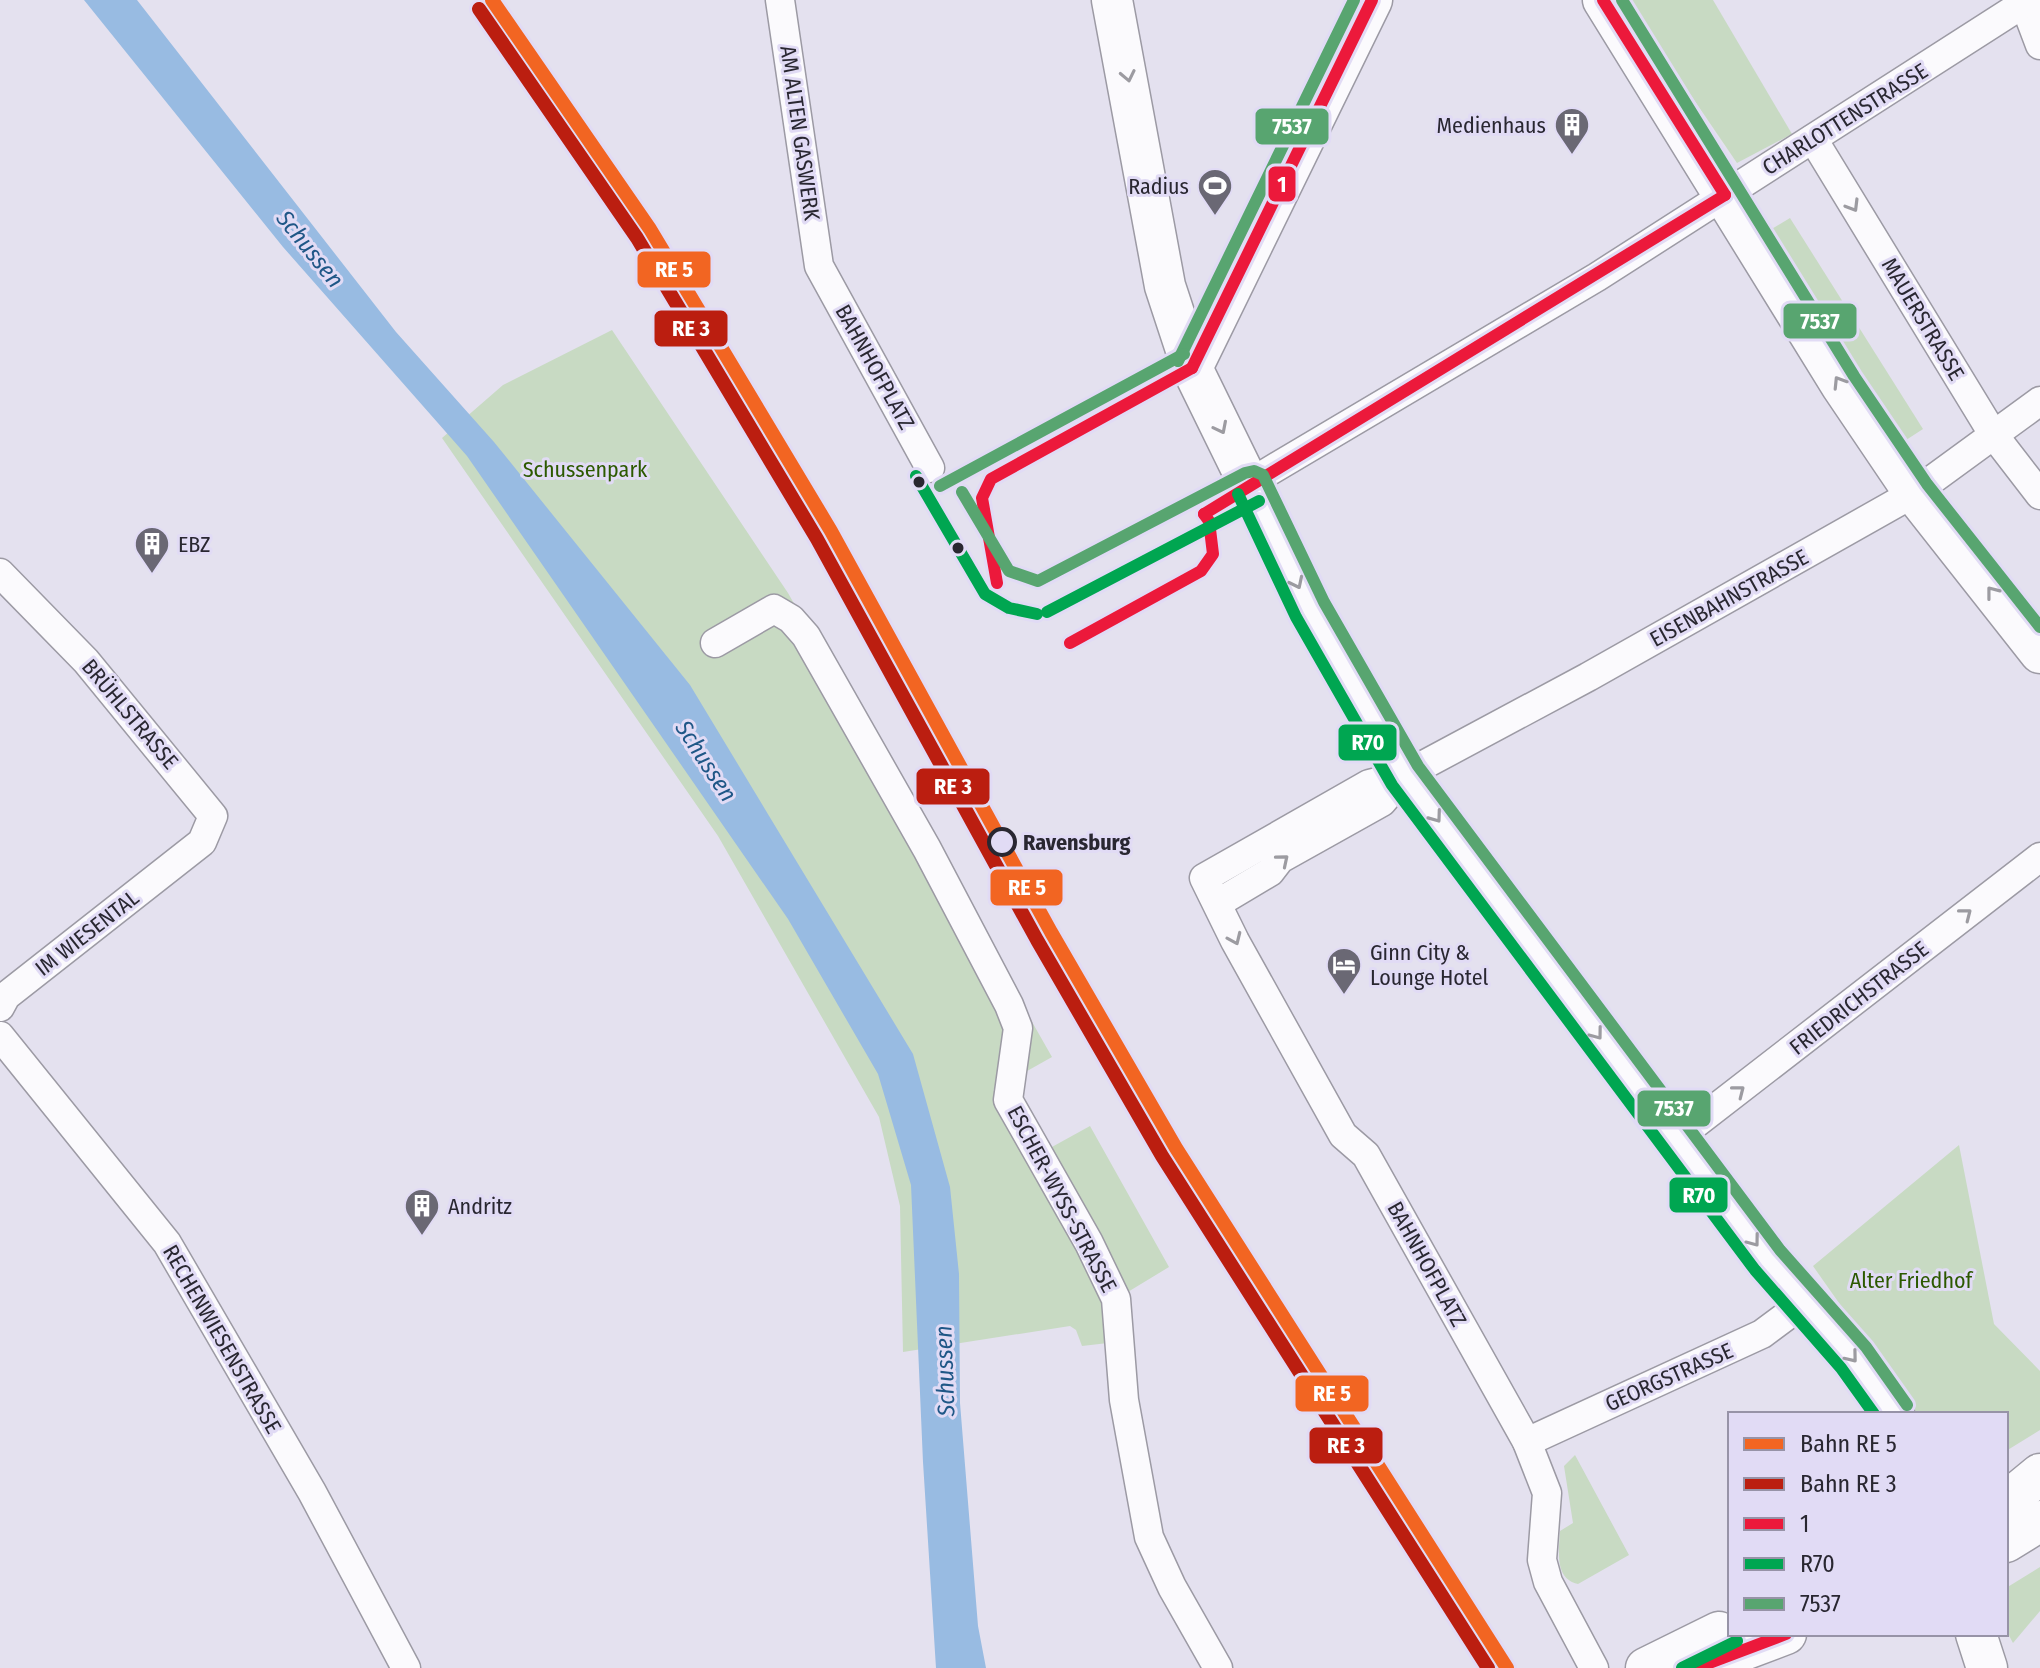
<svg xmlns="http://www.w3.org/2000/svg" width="2040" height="1668" viewBox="0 0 2040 1668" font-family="'Fira Sans Condensed',sans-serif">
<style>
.green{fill:#c8dac3}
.water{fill:#98bbe2}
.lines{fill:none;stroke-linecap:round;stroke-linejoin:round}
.street-casing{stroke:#9c9aa4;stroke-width:31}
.secondary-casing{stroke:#9c9aa4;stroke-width:43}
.street{stroke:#fbfafd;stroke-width:28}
.secondary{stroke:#fbfafd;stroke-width:40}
.bus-1-casing{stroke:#e1dbf5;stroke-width:18}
.bus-2-casing{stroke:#e1dbf5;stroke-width:18}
.bus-3-casing{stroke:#e1dbf5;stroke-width:18}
.bus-1{stroke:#ec193b;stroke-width:12}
.bus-2{stroke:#00a651;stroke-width:12}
.bus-3{stroke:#58a570;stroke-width:12}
.rail-1-casing{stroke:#e1dbf5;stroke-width:20}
.rail-2-casing{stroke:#e1dbf5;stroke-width:20}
.rail-1{stroke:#f26522;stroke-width:14}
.rail-2{stroke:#bb1e10;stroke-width:14}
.oneway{stroke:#9c9ba1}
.bus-dot{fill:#292731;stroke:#e1dbf5;stroke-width:3}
.stop-dot{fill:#e1dbf5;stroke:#292731;stroke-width:4}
.labels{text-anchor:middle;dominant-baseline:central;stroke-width:6;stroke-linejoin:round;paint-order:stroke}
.street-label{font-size:22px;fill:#292731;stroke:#e1dbf5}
.poi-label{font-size:22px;fill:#292731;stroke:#e1dbf5;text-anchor:start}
.park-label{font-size:22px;fill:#2c5900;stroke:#e1dbf5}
.stop-label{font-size:22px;font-weight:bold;fill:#292731;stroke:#e1dbf5;text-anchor:start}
.water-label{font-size:24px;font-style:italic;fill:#1f5787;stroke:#e1dbf5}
.line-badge{stroke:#e1dbf5;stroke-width:3}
.badge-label{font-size:22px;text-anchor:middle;font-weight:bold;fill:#fff}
</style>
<rect width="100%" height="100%" fill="#e4e1ef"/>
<g class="green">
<path d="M1626 0H1713L1792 134 1737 163Z"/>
<path d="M1790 218 1923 429 1903 442 1770 230Z"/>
<path d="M612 330 788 593 1052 1057 993 1090 1033 1118 1032 1158 1090 1126 1169 1267 1108 1304V1343L1082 1346 1076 1330 1070 1326 903 1352 900 1206 879 1117 718 836 442 438 503 385Z"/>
<path d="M1959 1145 1994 1324 2040 1371V1430L2006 1451V1414H1917L1813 1266Z"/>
<path d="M1575 1455 1629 1555 1578 1584C1554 1579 1559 1550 1560 1531L1573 1523 1564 1466Z"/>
<path d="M2040 1567V1611L2013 1643 2006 1630V1588Z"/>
</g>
<path class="water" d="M84 0H137L396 332 494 442 690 685 913 1054 950 1187 959 1274 960 1403 978 1626 986 1668H936L923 1462 911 1185 878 1074 788 919 467 456 283 247Z"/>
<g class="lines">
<defs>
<g id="street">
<path d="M780 0 819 266 930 468"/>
<path d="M2023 0 2040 45"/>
<path d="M1813 139 1993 434 2040 495"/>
<path d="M1252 487 1268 472 1597 277 2029 0"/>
<path d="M0 573 86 661 213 816 202 842 6 996 0 1007"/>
<path d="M715 643 774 609 791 619 806 636 927 849 1009 1005 1018 1028 1008 1100 1089 1243 1116 1299 1124 1400 1149 1537 1172 1587 1218 1668"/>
<path d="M1218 903 1270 872 1280 859 1382 802 1405 775"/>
<path d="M0 1036 167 1243 312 1492 406 1668"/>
<path d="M1677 1138 2040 857"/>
<path d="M1527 1442 1762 1334 1805 1302"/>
<path d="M1594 1668 1548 1582 1542 1560 1547 1493 1527 1442 1366 1155 1343 1135 1235 941 1204 878 1369 784 1405 775 1588 677 1914 493 2040 401"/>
</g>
<g id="secondary">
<path d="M1112 0 1165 286 1192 368 1310 609 1364 709 1405 775 1552 975 1768 1260 1854 1358 1894 1414"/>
<path d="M1603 0 1841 385 1914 493 2040 653"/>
<path d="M1192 368 1372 0"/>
<path d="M2006 1502 2040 1474"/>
<path d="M2006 1542 2040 1521"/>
<path d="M1976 1634 1987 1668"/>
<path d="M1646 1668 1719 1632"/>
<path d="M1696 1668 1786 1634"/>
</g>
</defs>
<use href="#street" class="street-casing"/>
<use href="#secondary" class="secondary-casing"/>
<use href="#street" class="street"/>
<use href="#secondary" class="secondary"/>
<defs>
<g id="bus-1">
<path d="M1603 0 1725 195"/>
<path d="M1192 368 1372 0"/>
<path d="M1204 514 1725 195"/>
<path d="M997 583 982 498 991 479 1192 368"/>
<path d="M1070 643 1201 571 1213 554 1209 521 1204 514"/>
<path d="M1696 1668 1786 1634"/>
</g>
<g id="bus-2">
<path d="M916 476 985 594 1009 608 1037 614"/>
<path d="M1238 494 1296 617 1392 785 1755 1270 1841 1368 1874 1414"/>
<path d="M1047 612 1259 501"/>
<path d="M1682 1668 1737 1641"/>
</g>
<g id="bus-3">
<path d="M1622 0 1854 376 1927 484 2040 627"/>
<path d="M1178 361 1354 0"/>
<path d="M940 486 1184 354"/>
<path d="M962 492 1009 571 1038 581 1245 473 1254 471 1263 475 1324 602 1418 766 1780 1250 1866 1347 1907 1405"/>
</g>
</defs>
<use href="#bus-1" class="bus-1-casing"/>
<use href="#bus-2" class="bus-2-casing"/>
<use href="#bus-3" class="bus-3-casing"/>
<use href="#bus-1" class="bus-1"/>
<use href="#bus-2" class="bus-2"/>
<use href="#bus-3" class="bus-3"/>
<defs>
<path id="rail-1" d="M492 0 650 229 831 531 1051 932 1176 1148 1507 1668"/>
<path id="rail-2" d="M479 9 637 238 817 539 1037 940 1162 1156 1488 1668"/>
</defs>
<use href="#rail-1" class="rail-1-casing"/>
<use href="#rail-2" class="rail-2-casing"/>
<use href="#rail-1" class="rail-1"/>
<use href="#rail-2" class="rail-2"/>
</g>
<defs><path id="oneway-chevron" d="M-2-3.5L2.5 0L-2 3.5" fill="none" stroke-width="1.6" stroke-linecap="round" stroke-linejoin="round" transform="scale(2)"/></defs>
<g class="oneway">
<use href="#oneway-chevron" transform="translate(1128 76) rotate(78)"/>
<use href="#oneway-chevron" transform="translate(1853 206) rotate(59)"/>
<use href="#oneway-chevron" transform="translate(1839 382) rotate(-122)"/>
<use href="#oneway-chevron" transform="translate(1221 428) rotate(63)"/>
<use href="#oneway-chevron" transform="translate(1297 583) rotate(64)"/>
<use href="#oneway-chevron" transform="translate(1992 592) rotate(-128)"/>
<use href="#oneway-chevron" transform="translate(1436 817) rotate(54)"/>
<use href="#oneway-chevron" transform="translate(1283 860) rotate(-40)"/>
<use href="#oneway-chevron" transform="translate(1966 914) rotate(-38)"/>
<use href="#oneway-chevron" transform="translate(1235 939) rotate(66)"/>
<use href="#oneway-chevron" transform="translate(1597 1034) rotate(53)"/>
<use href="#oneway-chevron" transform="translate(1739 1091) rotate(-38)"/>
<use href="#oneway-chevron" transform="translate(1754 1241) rotate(53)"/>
<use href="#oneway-chevron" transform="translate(1852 1357) rotate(51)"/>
</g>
<defs>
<symbol id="building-pin" viewBox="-11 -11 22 30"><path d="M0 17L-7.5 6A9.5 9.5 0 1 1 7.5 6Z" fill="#6a6874" stroke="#e1dbf5"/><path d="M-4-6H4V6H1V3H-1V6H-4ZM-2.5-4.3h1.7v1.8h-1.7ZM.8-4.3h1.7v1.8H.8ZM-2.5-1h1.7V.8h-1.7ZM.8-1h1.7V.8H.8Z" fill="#fff"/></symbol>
<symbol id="stadium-pin" viewBox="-11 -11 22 30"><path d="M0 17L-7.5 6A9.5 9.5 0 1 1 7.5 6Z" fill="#6a6874" stroke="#e1dbf5"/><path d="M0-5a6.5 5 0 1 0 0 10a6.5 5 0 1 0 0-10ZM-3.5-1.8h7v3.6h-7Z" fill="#fff"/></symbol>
<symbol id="hotel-pin" viewBox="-11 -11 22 30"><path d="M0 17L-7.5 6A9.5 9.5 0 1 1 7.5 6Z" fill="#6a6874" stroke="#e1dbf5"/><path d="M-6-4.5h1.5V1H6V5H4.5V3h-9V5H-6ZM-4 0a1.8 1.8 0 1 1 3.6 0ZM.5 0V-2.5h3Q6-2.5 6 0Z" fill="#fff"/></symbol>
</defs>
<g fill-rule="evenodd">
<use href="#building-pin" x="1552" y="105" width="40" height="54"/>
<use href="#stadium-pin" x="1195" y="166" width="40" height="54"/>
<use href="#building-pin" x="132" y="524" width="40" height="54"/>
<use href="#hotel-pin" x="1324" y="945" width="40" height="54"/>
<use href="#building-pin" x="402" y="1186" width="40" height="54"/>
</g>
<g class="bus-dot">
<circle cx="919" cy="482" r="7"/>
<circle cx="958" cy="548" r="7"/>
</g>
<circle class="stop-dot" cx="1002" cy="842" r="13"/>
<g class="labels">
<g class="street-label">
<text transform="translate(1845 119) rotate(-32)">CHARLOTTENSTRASSE</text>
<text transform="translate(800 133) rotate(82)">AM ALTEN GASWERK</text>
<text transform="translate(1923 319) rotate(59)">MAUERSTRASSE</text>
<text transform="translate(875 367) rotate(61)">BAHNHOFPLATZ</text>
<text transform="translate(1729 598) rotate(-29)">EISENBAHNSTRASSE</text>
<text transform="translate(130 714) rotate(50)">BRÜHLSTRASSE</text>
<text transform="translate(87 933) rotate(-38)">IM WIESENTAL</text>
<text transform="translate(1859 998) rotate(-38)">FRIEDRICHSTRASSE</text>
<text transform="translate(1062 1199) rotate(62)">ESCHER-WYSS-STRASSE</text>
<text transform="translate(1427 1264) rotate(61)">BAHNHOFPLATZ</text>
<text transform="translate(222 1339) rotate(60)">RECHENWIESENSTRASSE</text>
<text transform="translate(1669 1377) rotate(-24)">GEORGSTRASSE</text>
</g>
<g class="poi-label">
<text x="1546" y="125" text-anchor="end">Medienhaus</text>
<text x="1189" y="186" text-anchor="end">Radius</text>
<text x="178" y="544">EBZ</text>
<text x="1370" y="952">Ginn City &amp;<tspan x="1370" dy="25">Lounge Hotel</tspan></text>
<text x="448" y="1206">Andritz</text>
</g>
<g class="park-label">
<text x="585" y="469">Schussenpark</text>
<text x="1911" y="1280">Alter Friedhof</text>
</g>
<g class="stop-label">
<text x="1023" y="842">Ravensburg</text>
</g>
<g class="water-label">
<text transform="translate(310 249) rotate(51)">Schussen</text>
<text transform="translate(706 761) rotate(57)">Schussen</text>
<text transform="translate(945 1371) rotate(-92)">Schussen</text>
</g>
</g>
<g class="line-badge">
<rect x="1254" y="107" width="76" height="39" rx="8" fill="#58a570"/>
<rect x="1267" y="165" width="30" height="38" rx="8" fill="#ec193b"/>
<rect x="636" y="250" width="76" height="39" rx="8" fill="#f26522"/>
<rect x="1782" y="302" width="76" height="38" rx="8" fill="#58a570"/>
<rect x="653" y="309" width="76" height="39" rx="8" fill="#bb1e10"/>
<rect x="1337" y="723" width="61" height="39" rx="8" fill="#00a651"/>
<rect x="915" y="767" width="76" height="39" rx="8" fill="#bb1e10"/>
<rect x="989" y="868" width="75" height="39" rx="8" fill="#f26522"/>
<rect x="1636" y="1089" width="76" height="39" rx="8" fill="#58a570"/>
<rect x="1668" y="1176" width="61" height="38" rx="8" fill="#00a651"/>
<rect x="1294" y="1374" width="76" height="39" rx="8" fill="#f26522"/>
<rect x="1308" y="1426" width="76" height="39" rx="8" fill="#bb1e10"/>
</g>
<g class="badge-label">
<text x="1292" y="134">7537</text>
<text x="1282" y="192">1</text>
<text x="674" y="277">RE 5</text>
<text x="1820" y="329">7537</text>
<text x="691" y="336">RE 3</text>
<text x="1368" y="750">R70</text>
<text x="953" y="794">RE 3</text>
<text x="1027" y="895">RE 5</text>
<text x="1674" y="1116">7537</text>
<text x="1699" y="1203">R70</text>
<text x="1332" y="1401">RE 5</text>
<text x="1346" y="1453">RE 3</text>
</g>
<rect x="1728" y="1412" width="280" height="224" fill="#e1dbf5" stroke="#9793a7" stroke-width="2"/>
<rect x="1744" y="1438" width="40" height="12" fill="#f26522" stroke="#9793a7" stroke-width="2"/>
<text x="1800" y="1452" font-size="24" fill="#292731">Bahn RE 5</text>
<rect x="1744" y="1478" width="40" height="12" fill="#bb1e10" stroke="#9793a7" stroke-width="2"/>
<text x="1800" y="1492" font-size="24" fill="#292731">Bahn RE 3</text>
<rect x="1744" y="1518" width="40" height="12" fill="#ec193b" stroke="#9793a7" stroke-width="2"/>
<text x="1800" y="1532" font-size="24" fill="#292731">1</text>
<rect x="1744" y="1558" width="40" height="12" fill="#00a651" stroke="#9793a7" stroke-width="2"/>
<text x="1800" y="1572" font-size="24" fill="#292731">R70</text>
<rect x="1744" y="1598" width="40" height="12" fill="#58a570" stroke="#9793a7" stroke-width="2"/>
<text x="1800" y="1612" font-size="24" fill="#292731">7537</text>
</svg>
